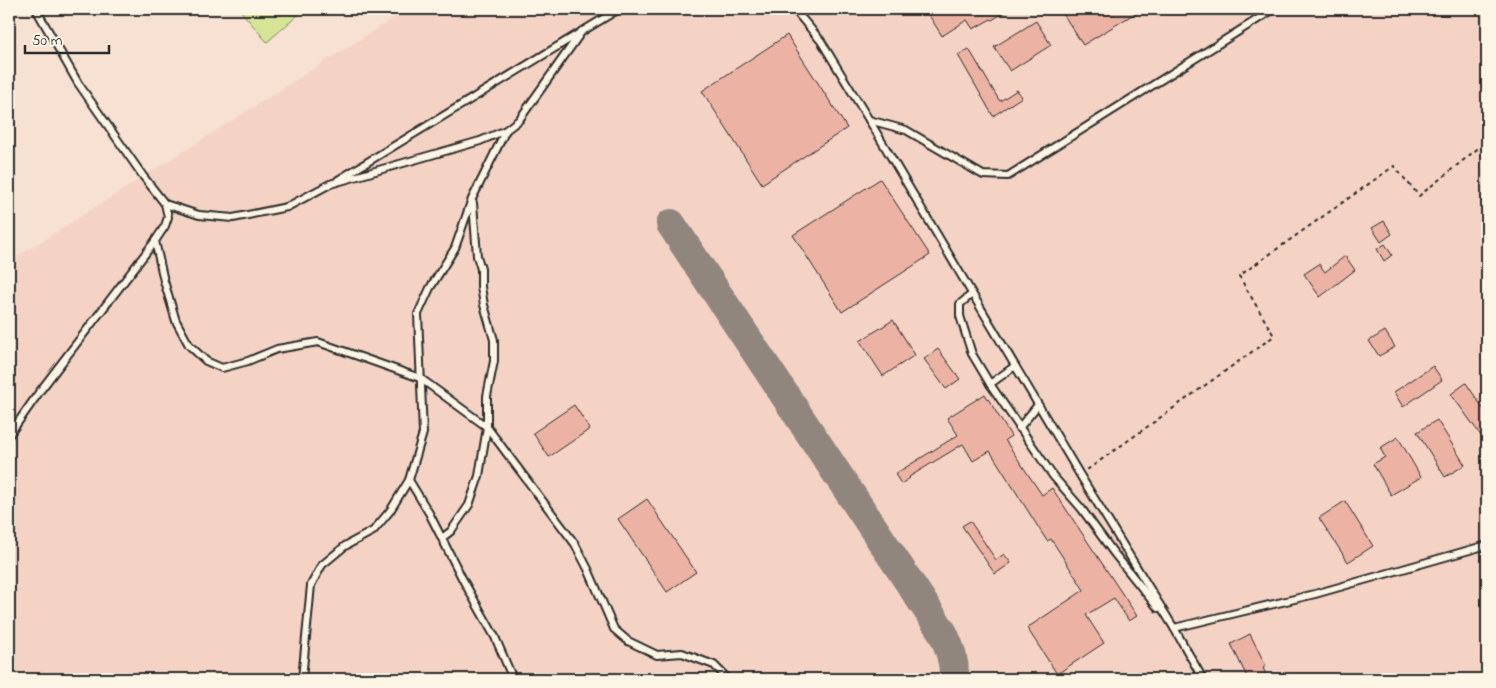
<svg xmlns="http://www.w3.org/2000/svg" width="1496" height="688" viewBox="0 0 1496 688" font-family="'Indie Flower',sans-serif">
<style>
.built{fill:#f4d3c4}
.green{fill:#d6e497;stroke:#808861}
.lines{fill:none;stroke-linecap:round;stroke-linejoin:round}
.taxiway{stroke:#91867e;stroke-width:30}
.building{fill:#ecb3a4;stroke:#2b2b2b}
.lane-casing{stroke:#2b2b2b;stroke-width:10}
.path{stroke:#2b2b2b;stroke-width:2;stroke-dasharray:4 4;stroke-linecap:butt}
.lane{stroke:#fcf5e5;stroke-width:6}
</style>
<rect width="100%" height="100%" fill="#f7e1d2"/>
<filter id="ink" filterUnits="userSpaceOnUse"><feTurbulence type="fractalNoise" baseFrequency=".02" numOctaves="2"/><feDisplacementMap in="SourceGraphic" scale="10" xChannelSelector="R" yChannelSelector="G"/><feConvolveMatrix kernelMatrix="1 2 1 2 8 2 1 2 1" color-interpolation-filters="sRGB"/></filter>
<g filter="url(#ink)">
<path class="built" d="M408 9H1487V679H9V262Z"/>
<path class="green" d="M239 9H305L267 42Z"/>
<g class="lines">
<path class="taxiway" d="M671 224 943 633C950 648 955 662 954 679"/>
</g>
<g class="building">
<path d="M925 9H978L981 14 988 10 987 9H1010L992 20 991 19 973 29 967 20 942 36Z"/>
<path d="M1060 9H1142L1083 45Z"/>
<path d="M1036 21 1051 45 1010 71 994 47Z"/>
<path d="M787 35 847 128 762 184 702 91Z"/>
<path d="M969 49 999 100 1000 101 1017 90 1022 97 993 116 958 55Z"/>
<path d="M880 179 930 255 842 312 793 235Z"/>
<path d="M1384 221 1392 234 1381 242 1372 228Z"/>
<path d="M1385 244 1392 255 1384 261 1377 249Z"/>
<path d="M1345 256 1355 270 1320 297 1304 274 1319 264 1325 272Z"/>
<path d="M893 320 915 355 883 376 860 341Z"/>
<path d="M1385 331 1395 347 1379 356 1369 341Z"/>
<path d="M938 349 960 379 946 389 924 359Z"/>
<path d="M1433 366 1442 380 1403 407 1394 392Z"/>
<path d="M1466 383 1487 414V444L1451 394Z"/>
<path d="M985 394 1011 436 1005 440 1042 495 1052 488 1137 616 1129 621 1114 598 1086 615 1104 643 1057 674 1027 628 1084 590 1051 539 1047 541 990 451 973 461 963 444 909 477 910 478 901 484 895 474 958 435 947 418Z"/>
<path d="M574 405 590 429 549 457 533 433Z"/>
<path d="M1437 420 1465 465 1445 477 1417 432Z"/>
<path d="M1398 437 1421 477 1391 495 1373 464 1385 457 1380 448Z"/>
<path d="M647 499 696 572 667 592 618 519Z"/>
<path d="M1345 501 1373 546 1348 562 1319 518Z"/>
<path d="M970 521 996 560 1004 554 1011 563 995 574 962 526Z"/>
<path d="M1250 634 1266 666 1263 668 1268 679H1248L1231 644Z"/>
</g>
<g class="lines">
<defs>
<g id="lane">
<path d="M794 9 821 41 869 120 1080 475 1174 628 1203 679"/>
<path d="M869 120 906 130 983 175 1008 176 1274 9"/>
<path d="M506 130 472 199 455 248 430 288 418 314 423 433 409 480 429 513 463 580 495 637 513 679"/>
<path d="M338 180 619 9"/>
<path d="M165 204 199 215 233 218 287 207 330 184 480 141 506 130 519 120 582 31"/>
<path d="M155 241 164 281 176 321 189 345 206 361 222 368 248 361 277 349 318 342 420 378 487 427 505 451 575 544 588 569 614 629 628 641 657 655 682 653 714 665 728 679"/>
<path d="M972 294 960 304V316L972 354 990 384 1053 476 1081 508 1113 552 1158 608"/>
<path d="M990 384 1015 366"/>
<path d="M1019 428 1038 405"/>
<path d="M9 435 40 391 155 241 165 226 168 217 165 204 143 176 78 83 36 9"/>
<path d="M442 538 451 531 469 505 479 476 487 427V396L494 361V340L484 305 481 287V269L477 256 473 203"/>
<path d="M1174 628 1315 594 1487 545"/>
<path d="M302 679 311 585 322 565 345 546 373 531 390 511 409 480"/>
</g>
</defs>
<use href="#lane" class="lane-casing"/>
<path class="path" d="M1087 470 1274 336 1239 276 1394 166 1419 196 1487 141"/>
<use href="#lane" class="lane"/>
</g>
</g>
<rect width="1496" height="688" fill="none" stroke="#fcf5e5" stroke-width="30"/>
<rect x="15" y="15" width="1466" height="658" fill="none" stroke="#2b2b2b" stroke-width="2" filter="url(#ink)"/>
<path d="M25 45v8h84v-8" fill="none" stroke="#2b2b2b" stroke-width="2.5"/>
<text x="32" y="45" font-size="15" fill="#2b2b2b" stroke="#fcf5e5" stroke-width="4" paint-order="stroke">50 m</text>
</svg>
